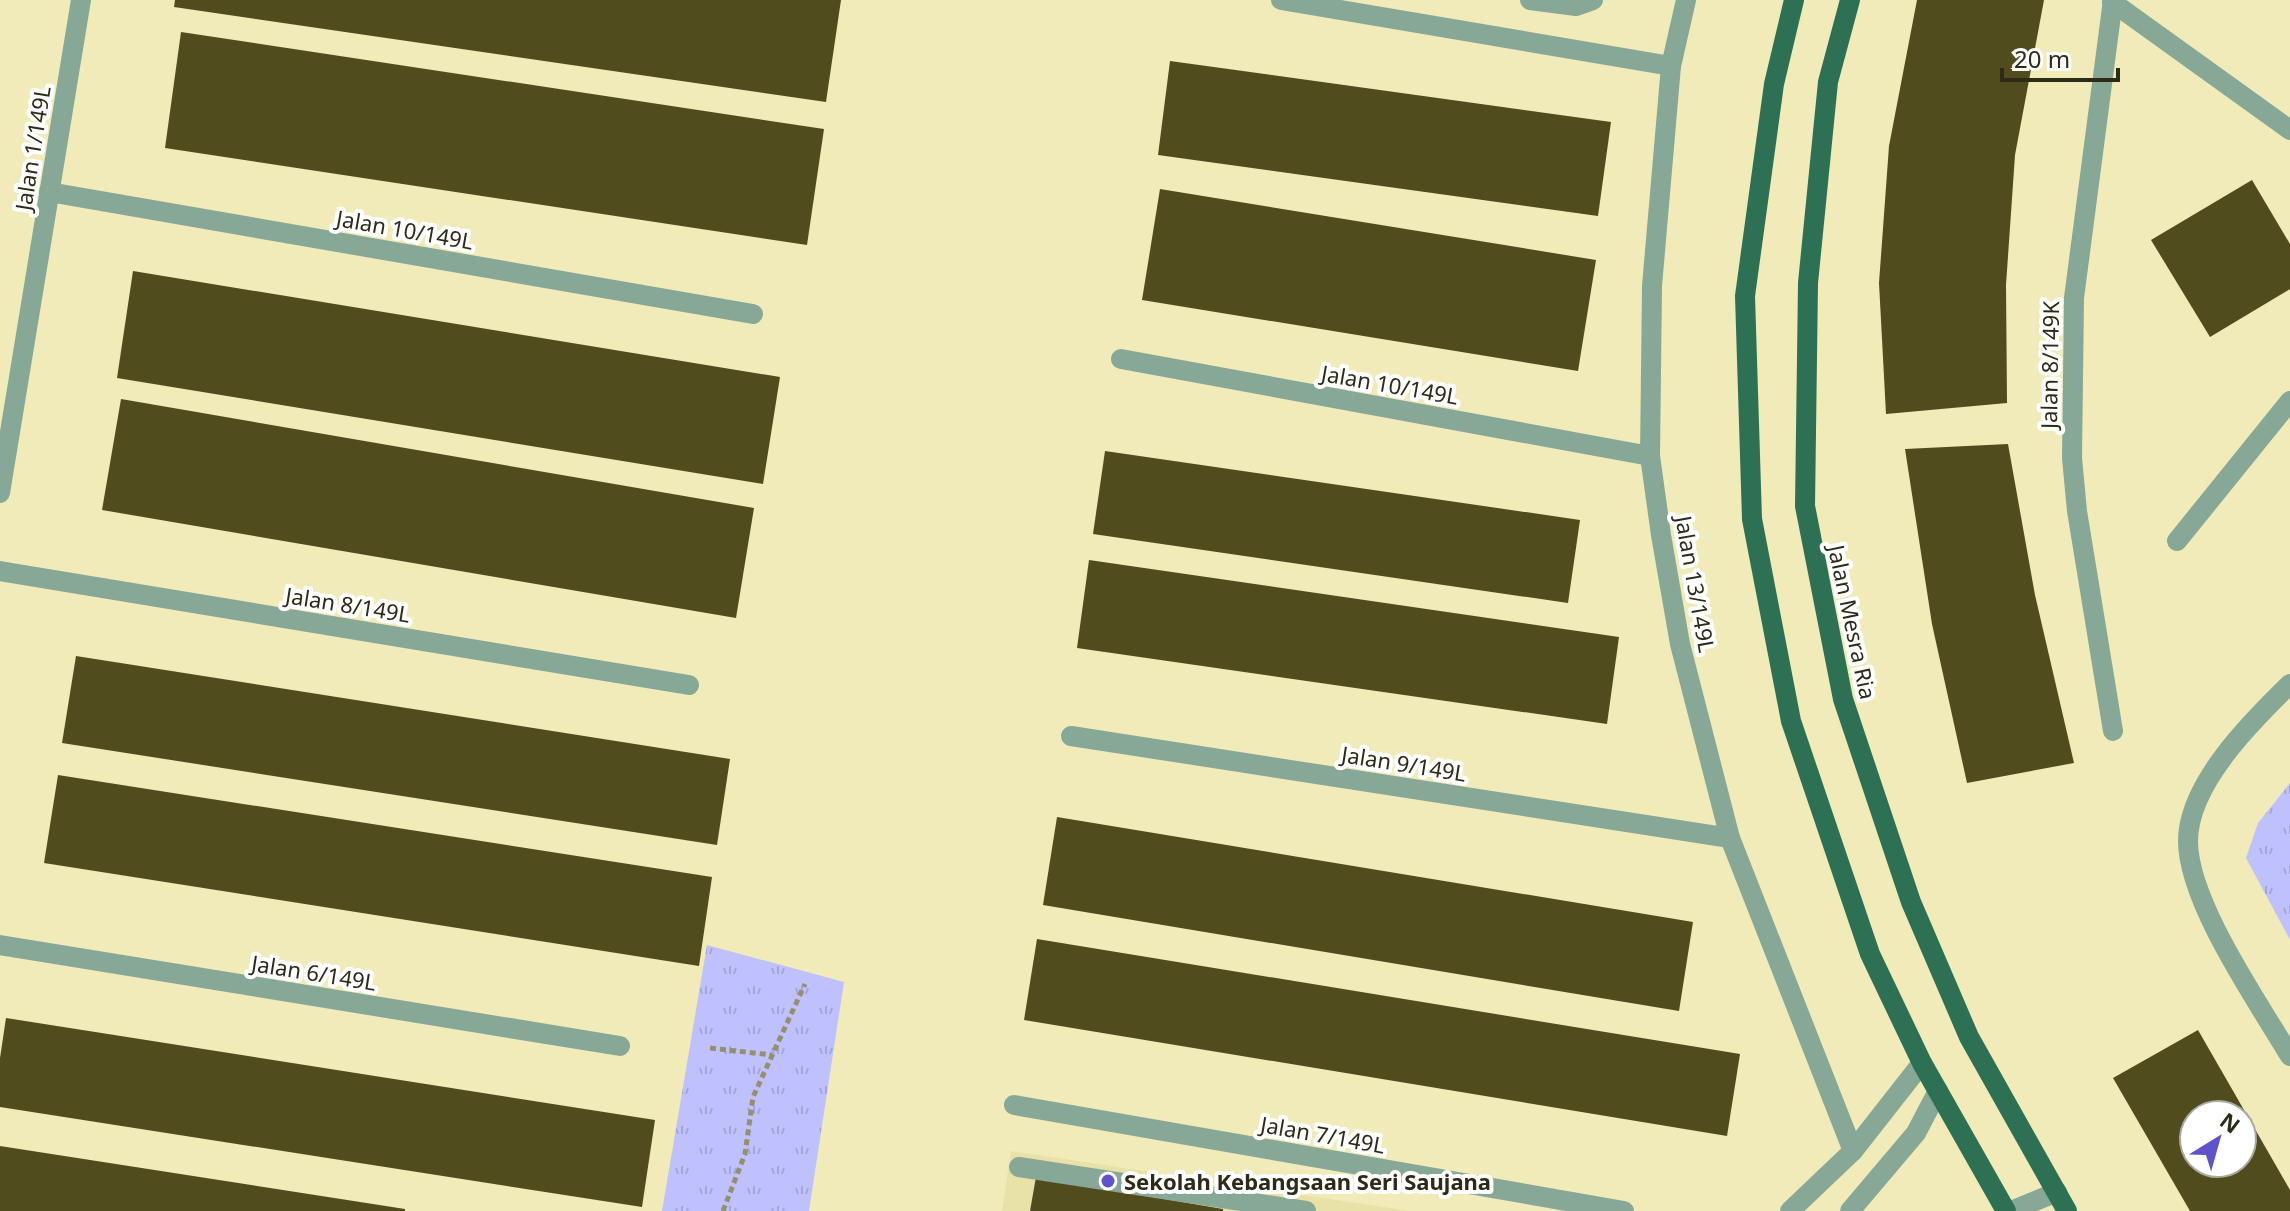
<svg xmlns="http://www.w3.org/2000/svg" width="2290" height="1211" viewBox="0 0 2290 1211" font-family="'Noto Sans',sans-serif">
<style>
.built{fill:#e8e2a8}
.park{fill:url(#park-tufts)}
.building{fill:#514c1e;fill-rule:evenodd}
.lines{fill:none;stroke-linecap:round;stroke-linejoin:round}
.path{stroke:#94906c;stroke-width:5;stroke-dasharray:6 4;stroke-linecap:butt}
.minor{stroke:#87a897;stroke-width:20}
.major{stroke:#2e7054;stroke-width:20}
.poi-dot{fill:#5f52cb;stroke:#fff;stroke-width:3}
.labels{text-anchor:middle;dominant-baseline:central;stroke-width:8;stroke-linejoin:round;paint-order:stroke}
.street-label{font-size:22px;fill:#2d2b17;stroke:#fff}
.poi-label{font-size:22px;font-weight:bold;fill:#2d2b17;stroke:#fff;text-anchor:start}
</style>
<defs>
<pattern id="park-tufts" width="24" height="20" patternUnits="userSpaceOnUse" patternTransform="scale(2)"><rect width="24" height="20" fill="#bfc1fe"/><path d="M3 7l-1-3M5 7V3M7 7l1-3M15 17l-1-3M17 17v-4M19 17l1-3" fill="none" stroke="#a4a6d9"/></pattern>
</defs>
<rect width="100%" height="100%" fill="#f0ebb9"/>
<path class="built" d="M1011 1151 1410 1211H1002Z"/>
<g class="park">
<path d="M2290 783V940L2246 858 2258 823Z"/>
<path d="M707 945 844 982 809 1211H662Z"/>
</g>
<g class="building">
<path d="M175 0H841L826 102 174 7Z"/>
<path d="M1917 0H2044L2015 155 2006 285 2007 403 1886 414 1879 283 1889 146Z"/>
<path d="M181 32 824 129 807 245 165 148Z"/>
<path d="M1170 61 1611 122 1598 216 1158 155Z"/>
<path d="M2252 180 2290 244V289L2210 337 2151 240Z"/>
<path d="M1160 189 1596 260 1578 371 1142 300Z"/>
<path d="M133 271 780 377 763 484 117 378Z"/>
<path d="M121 399 754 508 736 618 102 510Z"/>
<path d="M2008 444 2035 595 2074 763 1967 783 1932 624 1905 449Z"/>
<path d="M1105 451 1580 520 1568 603 1093 534Z"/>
<path d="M1089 560 1619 637 1607 724 1077 648Z"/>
<path d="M76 656 730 759 717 845 62 743Z"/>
<path d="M58 775 712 877 699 966 44 863Z"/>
<path d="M1057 817 1693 922 1679 1011 1043 905Z"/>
<path d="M1037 939 1740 1054 1727 1136 1024 1020Z"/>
<path d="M6 1018 655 1120 642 1207 0 1107V1058Z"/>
<path d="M2198 1030 2290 1190V1211H2190L2113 1078ZM2194 1115H2242V1163H2194Z"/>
<path d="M0 1146 405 1209V1211H0Z"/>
<path d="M1036 1177 1223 1209V1211H1030Z"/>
</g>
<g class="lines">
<g class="path">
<path d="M710 1048 772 1055"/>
<path d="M723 1211 745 1154 753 1097 805 984"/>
</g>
<g class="minor">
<path d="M1281 0 1671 66"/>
<path d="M1530 0 1576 6 1593 0"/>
<path d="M1686 0 1671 66 1652 286 1650 456 1661 535 1680 644 1730 838 1853 1151"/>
<path d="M2113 0 2074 298 2072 458 2077 511 2113 731"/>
<path d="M2112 2 2290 130"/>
<path d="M49 192 753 314"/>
<path d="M1121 359 1650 456"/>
<path d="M0 493 81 0"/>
<path d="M2177 541 2290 401"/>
<path d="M0 571 689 685"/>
<path d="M2290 684C2252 721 2188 784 2188 841 2188 902 2258 1002 2290 1056"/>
<path d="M1071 736 1730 838"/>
<path d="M0 945 620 1046"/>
<path d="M1014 1105 1624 1211"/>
<path d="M1019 1167 1306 1211"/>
<path d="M1790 1211 1853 1151 1922 1063"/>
<path d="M1850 1211 1916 1133 1938 1091"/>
<path d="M2011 1211 2057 1192"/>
</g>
<g class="major">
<path d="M1794 0 1774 84 1745 296 1752 519 1791 721 1870 954 1922 1063 2006 1211"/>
<path d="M1850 0 1828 82 1808 283 1805 506 1843 699 1911 902 1969 1037 2067 1211"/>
</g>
</g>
<circle class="poi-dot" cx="1108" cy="1181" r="8"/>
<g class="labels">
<g class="street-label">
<text transform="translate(32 148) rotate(-81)">Jalan 1/149L</text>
<text transform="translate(405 229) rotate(10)">Jalan 10/149L</text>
<text transform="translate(2049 365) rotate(-89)">Jalan 8/149K</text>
<text transform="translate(1390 384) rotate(10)">Jalan 10/149L</text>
<text transform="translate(1696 584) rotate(80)">Jalan 13/149L</text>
<text transform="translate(348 604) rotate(9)">Jalan 8/149L</text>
<text transform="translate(1853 622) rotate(78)">Jalan Mesra Ria</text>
<text transform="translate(1404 763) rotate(9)">Jalan 9/149L</text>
<text transform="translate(314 972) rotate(9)">Jalan 6/149L</text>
<text transform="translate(1323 1134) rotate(10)">Jalan 7/149L</text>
</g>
<g class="poi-label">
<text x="1124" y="1181">Sekolah Kebangsaan Seri Saujana</text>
</g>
</g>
<g transform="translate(2218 1139) rotate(37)"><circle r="38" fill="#ffffff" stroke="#abaaa2" stroke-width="2"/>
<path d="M0-6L14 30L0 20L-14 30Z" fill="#5f52cb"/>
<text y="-12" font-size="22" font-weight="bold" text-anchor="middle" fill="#2d2b17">N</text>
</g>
<path d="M2002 68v12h116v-12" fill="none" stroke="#2d2b17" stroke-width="4"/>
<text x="2014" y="68" font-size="24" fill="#2d2b17" stroke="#ffffff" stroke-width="6" paint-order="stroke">20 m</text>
</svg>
